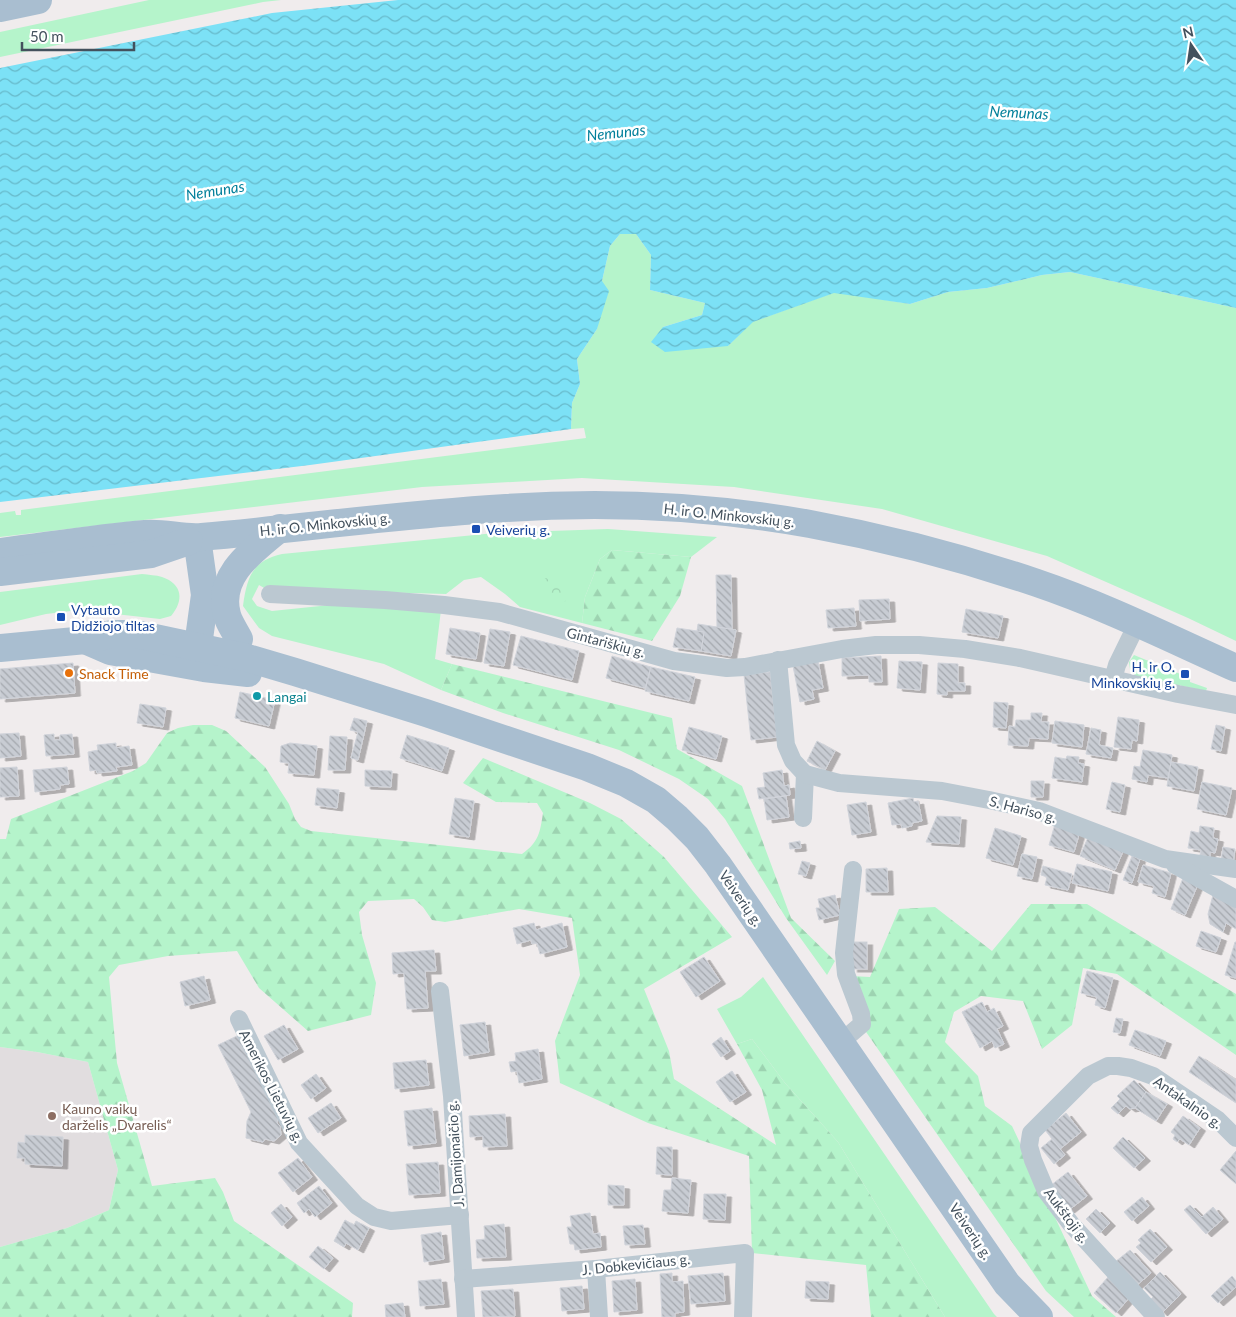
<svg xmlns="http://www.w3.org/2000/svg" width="1236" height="1317" viewBox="0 0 1236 1317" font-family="Lato,sans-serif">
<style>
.education{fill:#e1dddf}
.grass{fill:#b5f4cb}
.forest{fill:url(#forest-firs)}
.park{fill:url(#park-crowns)}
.water{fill:url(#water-waves)}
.building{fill:url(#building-back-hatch);stroke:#d0d3da;filter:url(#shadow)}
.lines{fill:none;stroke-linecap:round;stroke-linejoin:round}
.minor{stroke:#bbc8d1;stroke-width:18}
.primary{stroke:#a9bed0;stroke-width:28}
.transit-dot{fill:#1a4fb4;stroke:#fff;stroke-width:2}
.food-dot{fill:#e8710a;stroke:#fff;stroke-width:2}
.culture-dot{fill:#0f9aa8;stroke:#fff;stroke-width:2}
.education-dot{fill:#8d6e63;stroke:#fff;stroke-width:2}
.labels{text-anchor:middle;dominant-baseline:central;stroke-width:5;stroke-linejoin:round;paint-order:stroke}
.street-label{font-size:14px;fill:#43515d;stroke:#fff}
.transit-label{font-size:14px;fill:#164399;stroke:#fff;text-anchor:start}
.food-label{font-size:14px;fill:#c56008;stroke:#fff;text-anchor:start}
.culture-label{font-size:14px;fill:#0d838f;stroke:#fff;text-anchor:start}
.education-label{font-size:14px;fill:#785e54;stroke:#fff;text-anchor:start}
.water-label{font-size:15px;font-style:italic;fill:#03809b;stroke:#fff}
</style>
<defs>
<pattern id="forest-firs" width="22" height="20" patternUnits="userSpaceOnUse" patternTransform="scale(1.25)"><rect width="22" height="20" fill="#b5f4cb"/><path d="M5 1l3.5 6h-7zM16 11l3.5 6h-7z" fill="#9dd3b1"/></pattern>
<pattern id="park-crowns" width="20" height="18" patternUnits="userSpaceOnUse" patternTransform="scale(1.25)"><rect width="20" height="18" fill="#b5f4cb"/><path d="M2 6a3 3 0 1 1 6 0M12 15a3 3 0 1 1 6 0" fill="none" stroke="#9dd3b1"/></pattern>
<pattern id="water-waves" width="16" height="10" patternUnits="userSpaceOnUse" patternTransform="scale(1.25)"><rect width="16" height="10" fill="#7ce1f6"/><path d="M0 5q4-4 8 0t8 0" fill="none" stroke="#67b9ca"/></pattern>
<pattern id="building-back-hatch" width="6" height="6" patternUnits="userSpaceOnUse" patternTransform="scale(1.25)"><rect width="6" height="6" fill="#c8ccd3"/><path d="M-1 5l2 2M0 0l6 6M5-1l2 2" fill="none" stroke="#a4a8ae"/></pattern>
<filter id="shadow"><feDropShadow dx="5.5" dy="3" stdDeviation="0" flood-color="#0004"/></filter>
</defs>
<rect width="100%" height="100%" fill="#f0eced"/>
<path class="education" d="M0 1047 37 1052 88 1062 118 1170 109 1210 67 1228 0 1247Z"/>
<g class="grass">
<path d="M149 0H281L263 2 0 57V32Z"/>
<path d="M620 234H636L651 255 650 290 705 303 702 315 663 327 728 346 752 322 835 292 910 304 948 292 987 288 1042 275 1070 272 1236 308V641L1188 618 1047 556 882 509 734 487 582 478 422 487 0 537V513L15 511 16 515H21V510L586 438 584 428 571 429 572 403 580 384 577 359 597 329 602 281 610 246Z"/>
<path d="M608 529 717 537 691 557 612 550 600 559 585 597 582 623 520 607 505 594 481 577 464 580 446 594 266 589 259 585 252 599 257 606 272 611 330 605 441 610 435 659 452 664 441 690 384 664 272 636 259 628 243 606C247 577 252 561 282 554L495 533Z"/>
<path d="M142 574C149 575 156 575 162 577 183 584 184 601 171 616L160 619 79 610 46 614 0 625V592Z"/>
<path d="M1134 655 1190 678V682L1207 688 1206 691 1135 676 1130 669 1129 662Z"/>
<path d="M763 977 994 1314 997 1317H945L838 1142 785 1083 752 1039 737 1044 717 1009 741 997Z"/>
</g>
<g class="forest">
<path d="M612 550 691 557 680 596 652 641 582 623 585 597 600 559Z"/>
<path d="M452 664 672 718 677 749 742 786 791 918 835 961 827 975 786 918 725 819 708 799 679 779 619 750 503 713 441 690Z"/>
<path d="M193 725H212L226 731 265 767 289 804 295 819 301 827 311 831 522 854C539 842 540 832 543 813L537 803 496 802 463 783 483 758 590 803 621 819 664 857 732 937 644 989 669 1051 674 1079 776 1145 762 1090 737 1044 752 1039 785 1083 838 1142 945 1317H871L866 1265 752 1253 749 1156 648 1123 560 1083 555 1041 580 975 572 918 519 909 445 922 432 920 423 907 414 899 368 901 359 912 362 935 376 983 371 1015 308 1031 259 988 237 951 168 956 119 965 109 977 117 1063 152 1186 215 1178 223 1192 234 1221 353 1303 352 1317H0V1247L67 1228 109 1210 118 1170 88 1062 37 1052 0 1047V839H6L11 819 133 771 146 763 167 733 178 728Z"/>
<path d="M1031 904H1087L1236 994V1055L1117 974 1083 968 1072 1025 1042 1049 1023 1001 981 996 954 1012 945 1042 978 1076 985 1106 1012 1126 1092 1296 1116 1317H1074L1046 1291 864 1029 851 976 870 977 899 909 935 907 992 951Z"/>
</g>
<path class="park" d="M545 578 569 583 565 602 541 597Z"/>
<path class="water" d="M398 0H1236V308L1070 272 1042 275 987 288 948 292 910 304 834 293 753 322 728 346 665 352 651 342 663 327 702 315 705 303 650 290 651 255 636 234H620L610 246 602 281 609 291 597 329 577 359 580 384 572 403 571 429 310 465 0 502V68L272 13Z"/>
<g class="building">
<path d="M716 575H731L732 629 717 627Z"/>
<path d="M889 599 890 619 860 621 859 600Z"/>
<path d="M854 608 856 626 828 628 826 610Z"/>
<path d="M966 609 1003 616 998 638 962 632Z"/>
<path d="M698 624 736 630 731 656 701 651 704 632 697 631Z"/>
<path d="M450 628 480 633 476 659 446 654Z"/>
<path d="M677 628 704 632 701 651 673 647Z"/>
<path d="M490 629 510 632 504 666 484 663Z"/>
<path d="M521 636 579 651 572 680 513 665Z"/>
<path d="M612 656 651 667 645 688 606 678Z"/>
<path d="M881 656 882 682H869V675L842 676V658Z"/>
<path d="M818 661 823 688 812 690 814 699 800 702 793 666Z"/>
<path d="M899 661 922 662 920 690 897 688Z"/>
<path d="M73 663 75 693 0 699V669Z"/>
<path d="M938 663 958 664V683H965V691H947V695L937 694Z"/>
<path d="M651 667 695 677 689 701 645 691Z"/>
<path d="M770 672 777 737 751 740 744 675Z"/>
<path d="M240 692 275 700 269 726 235 718Z"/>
<path d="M994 702 1008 703 1006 728 993 727Z"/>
<path d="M140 704 166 708 163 727 137 723Z"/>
<path d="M1031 713H1042L1041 722H1049L1048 739 1029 738 1028 746 1008 745 1009 726 1015 727 1016 720H1031Z"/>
<path d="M1118 717 1139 720 1137 741 1132 740 1131 749 1114 747Z"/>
<path d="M354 718 367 721 358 760 351 758 358 732 350 730Z"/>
<path d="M1055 721 1084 725 1082 747 1052 743Z"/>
<path d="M1216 725 1225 727 1221 751 1211 749Z"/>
<path d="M689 727 722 736 716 759 682 750Z"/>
<path d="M1091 728 1101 730 1099 745 1113 748 1111 758 1086 754Z"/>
<path d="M19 733 21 756 0 758V734Z"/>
<path d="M54 734V740H60V735L72 734 74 754 46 756 44 735Z"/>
<path d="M407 735 449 748 442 771 400 758Z"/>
<path d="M330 736 347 737 345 770H328Z"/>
<path d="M817 741 835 751 825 770 807 761Z"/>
<path d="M116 743V748L129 746 132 765 116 767 117 771 97 773 96 770 90 771 88 752 98 750 97 745Z"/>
<path d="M290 743 317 746 314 775 288 773 289 763 280 762 281 746Z"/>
<path d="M1143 750 1172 755 1168 778 1148 775 1147 782 1132 779 1134 766 1140 767Z"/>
<path d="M1067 756 1079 757 1078 763 1084 764 1082 782 1052 778 1055 757 1066 759Z"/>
<path d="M1171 762 1198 767 1194 791 1167 786Z"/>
<path d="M17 767 19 796 0 797V768Z"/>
<path d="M67 767 69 784 60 785V789L35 792 33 770Z"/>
<path d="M365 770 392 771 391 787 365 786Z"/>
<path d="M782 770 784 786 789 785 790 795 759 799 757 788 765 787 763 773Z"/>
<path d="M1031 781H1044L1043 797H1031Z"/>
<path d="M1112 782 1125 785 1120 812 1106 809Z"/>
<path d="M1202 782 1232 788 1226 815 1197 809Z"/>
<path d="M317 788 339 790 337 808 315 805Z"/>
<path d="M786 796 789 817 767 820 764 799Z"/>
<path d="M455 798 474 801 469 837 449 834Z"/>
<path d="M913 798 914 802 918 801 922 821 912 823V826L902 828 901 824 892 825 888 803Z"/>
<path d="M866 802 871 832 852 835 847 805Z"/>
<path d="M937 816 961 817 959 844 926 842Z"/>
<path d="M1055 824 1080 831 1074 852 1049 845Z"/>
<path d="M1200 826 1214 828 1213 838 1218 839 1215 853 1210 852V857L1200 855 1201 850 1188 848 1191 831 1199 833Z"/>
<path d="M995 828 1021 836 1013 865 986 858Z"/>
<path d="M1089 835 1124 849 1115 870 1080 856Z"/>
<path d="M800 841 801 848 790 849 789 843Z"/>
<path d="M1223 847 1235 849 1233 864 1221 862Z"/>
<path d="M1022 854 1037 857 1032 879 1017 876Z"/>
<path d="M1132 856 1140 859 1132 883 1123 880Z"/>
<path d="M802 861 810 863 806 876 798 874Z"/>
<path d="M1077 864 1112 872 1108 891 1072 883Z"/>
<path d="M1143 865 1171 873 1165 897 1152 893 1154 886 1138 882Z"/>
<path d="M1043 866 1072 874 1068 890 1045 885 1047 877 1041 875Z"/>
<path d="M887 868 888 892H866V869Z"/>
<path d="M1183 878 1198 884 1185 915 1171 909Z"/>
<path d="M1214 891 1236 906V929L1226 923 1223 932 1210 924 1208 914Z"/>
<path d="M835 895 840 915 819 920 816 908H820L818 899Z"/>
<path d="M534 923 536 930 562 923 567 947 540 954 537 943 532 944 531 940 517 944 513 928Z"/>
<path d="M1201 931 1221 938 1216 952 1196 946Z"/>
<rect x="852" y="942" width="15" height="27"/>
<path d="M1235 942H1236V978L1225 975Z"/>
<path d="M434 950 436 971H425L428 1008 407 1009 404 973 393 974 392 953Z"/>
<path d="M704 957 720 981 696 997 680 972Z"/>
<path d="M1087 971 1113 978 1105 1008 1095 1005 1097 997 1081 993Z"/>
<path d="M204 976 210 1000 185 1006 180 982Z"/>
<path d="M982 1002 987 1012 994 1008 1003 1026 997 1029 1004 1044 995 1048 992 1041 980 1048 962 1012Z"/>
<path d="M1116 1018 1123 1019 1120 1033 1113 1032Z"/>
<path d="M485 1022 489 1052 464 1056 460 1025Z"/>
<path d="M284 1025 298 1049 278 1060 264 1036Z"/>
<path d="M1135 1030 1166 1041 1160 1056 1129 1045Z"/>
<path d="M239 1035 278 1117 277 1123 280 1126 281 1135 274 1141 265 1139 263 1142 246 1138 247 1121 251 1112 218 1045Z"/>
<path d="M721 1037 730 1051 721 1057 712 1044Z"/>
<path d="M538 1049 542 1079 519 1083 517 1071 511 1072 509 1062 516 1061 515 1053Z"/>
<path d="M1199 1056 1236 1080V1103L1189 1072Z"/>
<path d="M426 1060 429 1085 395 1089 393 1063Z"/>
<path d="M732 1071 746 1092 730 1102 716 1082Z"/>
<path d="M316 1074 326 1088 311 1099 301 1085Z"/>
<path d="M1134 1080 1146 1092 1135 1108 1130 1109 1126 1106 1118 1114 1111 1108 1120 1099 1117 1096Z"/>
<path d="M1146 1092 1167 1104 1156 1121 1135 1108Z"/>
<path d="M331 1103 341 1118 318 1133 308 1118Z"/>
<path d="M432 1108 436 1143 408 1146 404 1111Z"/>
<path d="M1066 1113 1081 1132 1060 1149 1045 1130Z"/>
<path d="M505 1114 507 1146 483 1147V1136L470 1137 469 1116Z"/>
<path d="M1183 1116 1200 1128 1189 1145 1180 1139 1177 1142 1173 1139 1175 1135 1171 1132Z"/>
<path d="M25 1135 63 1137 62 1166 25 1164V1158H17L18 1142 25 1143Z"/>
<path d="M1123 1137 1145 1158 1134 1168 1113 1148Z"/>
<path d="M1052 1139 1065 1155 1054 1164 1041 1148Z"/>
<path d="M657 1147H672V1175L656 1174Z"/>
<path d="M1236 1151V1184L1220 1170Z"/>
<path d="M298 1158 312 1177 293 1192 278 1173Z"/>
<path d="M438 1162 440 1193 409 1195 406 1164Z"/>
<path d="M1068 1172 1087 1196 1069 1210 1050 1186Z"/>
<path d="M672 1178 691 1180 688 1213 662 1211 664 1190H671Z"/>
<path d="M608 1185 624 1186V1205H608Z"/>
<path d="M319 1186 332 1203 315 1217 309 1209 304 1213 297 1203Z"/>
<path d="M704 1194H726L725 1220 703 1219Z"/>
<path d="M1142 1197 1149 1206 1132 1221 1124 1212Z"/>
<path d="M281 1204 292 1217 282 1226 271 1213Z"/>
<path d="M1190 1205 1202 1217 1213 1207 1223 1219 1206 1234 1184 1210Z"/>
<path d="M1096 1209 1110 1223 1100 1233 1086 1219Z"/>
<path d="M590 1213 593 1234 600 1233 601 1247 575 1250 574 1244H570L567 1227H572L570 1216Z"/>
<path d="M345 1220 354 1225 356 1221 369 1228 358 1250 346 1243 344 1247 334 1241Z"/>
<path d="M504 1224 506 1257 477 1258 476 1240 485 1239 484 1226Z"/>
<path d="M643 1225 645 1244 625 1245 623 1226Z"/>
<path d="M1150 1229 1167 1247 1151 1262 1136 1247 1141 1243 1138 1240Z"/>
<path d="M441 1232 444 1259 424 1262 421 1235Z"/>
<path d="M318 1246 333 1258 324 1269 309 1257Z"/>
<path d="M1130 1250 1151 1273 1136 1286 1115 1262Z"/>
<path d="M1160 1272 1181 1294 1162 1313 1150 1300 1153 1297 1144 1288Z"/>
<path d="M672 1273V1282L683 1281 684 1312 675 1313V1317H662L660 1274Z"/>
<path d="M723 1273 725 1301 691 1304 688 1276Z"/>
<path d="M1232 1276 1236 1281V1287L1218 1303 1211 1296Z"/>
<path d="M1108 1277 1130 1297 1116 1313 1094 1293Z"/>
<path d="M441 1279 444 1304 420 1306 418 1281Z"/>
<path d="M635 1279 637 1310 614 1312 612 1281Z"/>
<path d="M806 1281 829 1282 828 1299 805 1298Z"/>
<path d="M582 1286 584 1309 562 1311 560 1288Z"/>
<path d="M513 1289 515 1316 483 1317 481 1291Z"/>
<path d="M403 1303 405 1317H386L385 1305Z"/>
</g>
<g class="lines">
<g class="minor">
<path d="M270 594 385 600 444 605 499 612 674 661 727 668 745 667 842 649 876 645H919L965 649 1020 658 1178 694 1236 705"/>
<path d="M778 660 786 745 793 761 805 774 803 818"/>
<path d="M1113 679 1117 665 1137 624"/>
<path d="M805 774 839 783 942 791 989 800 1039 811 1165 859 1236 869"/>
<path d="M1175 865 1236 899"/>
<path d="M440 991 452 1096 466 1317"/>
<path d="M239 1019 299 1143 357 1206 374 1217 391 1221 460 1215"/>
<path d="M841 1042 862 1024 861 1014 846 974 844 953 853 870"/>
<path d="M596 1269 599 1317"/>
<path d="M463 1279 596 1269 745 1253 743 1317"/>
<path d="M1156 1317 1071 1224 1046 1191 1033 1160 1029 1146 1031 1133 1088 1076 1108 1066H1118L1131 1068 1153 1076 1218 1120 1236 1138"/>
</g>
<g class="primary">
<path d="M0 8 38 0"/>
<path d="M197 538 205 595 198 646"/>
<path d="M0 552C48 546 97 538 145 534 164 532 183 539 202 537 303 528 404 514 506 508 607 501 710 506 810 524 887 538 963 558 1037 583 1105 606 1171 639 1236 668"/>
<path d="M0 572 151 554 189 541"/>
<path d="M239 639C235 631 229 623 227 615 216 575 254 550 280 528"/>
<path d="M87 641 110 651 204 668 248 673"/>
<path d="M0 648 86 640 112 634H136L244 657 295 672 426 713 587 767 626 783 656 800 677 818 697 838 718 865 1007 1284 1039 1317"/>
</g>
</g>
<g class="transit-dot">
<rect x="471" y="524" width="10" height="10" rx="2.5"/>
<rect x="56" y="612" width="10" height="10" rx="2.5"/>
<rect x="1180" y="669" width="10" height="10" rx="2.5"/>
</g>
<circle class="food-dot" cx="69" cy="673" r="5"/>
<circle class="culture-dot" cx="257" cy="696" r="5"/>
<circle class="education-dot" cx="52" cy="1116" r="5"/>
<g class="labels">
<g class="street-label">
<text transform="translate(729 515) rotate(6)">H. ir O. Minkovskių g.</text>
<text transform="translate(325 524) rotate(-6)">H. ir O. Minkovskių g.</text>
<text transform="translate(606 642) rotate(15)">Gintariškių g.</text>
<text transform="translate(1023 809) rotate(15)">S. Hariso g.</text>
<text transform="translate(741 898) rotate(55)">Veiverių g.</text>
<text transform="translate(272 1086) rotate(63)">Amerikos Lietuvių g.</text>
<text transform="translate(1188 1102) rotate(35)">Antakalnio g.</text>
<text transform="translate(455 1154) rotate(-94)">J. Damijonaičio g.</text>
<text transform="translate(1067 1215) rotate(53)">Aukštoji g.</text>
<text transform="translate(971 1231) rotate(56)">Veiverių g.</text>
<text transform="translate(636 1264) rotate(-6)">J. Dobkevičiaus g.</text>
</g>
<g class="transit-label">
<text x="486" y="529">Veiverių g.</text>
<text x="71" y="609">Vytauto<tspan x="71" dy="16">Didžiojo tiltas</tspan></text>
<text x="1175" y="666" text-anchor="end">H. ir O.<tspan x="1175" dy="16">Minkovskių g.</tspan></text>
</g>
<g class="food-label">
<text x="79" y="673">Snack Time</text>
</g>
<g class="culture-label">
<text x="267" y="696">Langai</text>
</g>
<g class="education-label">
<text x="62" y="1108">Kauno vaikų<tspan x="62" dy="16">darželis „Dvarelis“</tspan></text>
</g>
<g class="water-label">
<text transform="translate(1019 112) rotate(3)">Nemunas</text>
<text transform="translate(616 132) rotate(-6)">Nemunas</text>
<text transform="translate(215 190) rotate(-9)">Nemunas</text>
</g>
</g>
<g transform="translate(1191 45) rotate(347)" stroke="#ffffff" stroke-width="4" paint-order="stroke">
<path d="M0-4L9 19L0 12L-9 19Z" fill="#43515d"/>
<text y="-8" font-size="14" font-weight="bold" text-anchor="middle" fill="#43515d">N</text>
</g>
<path d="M22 42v8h112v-8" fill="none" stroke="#43515d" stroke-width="2.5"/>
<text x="30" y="42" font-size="15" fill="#43515d" stroke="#ffffff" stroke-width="4" paint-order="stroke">50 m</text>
</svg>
